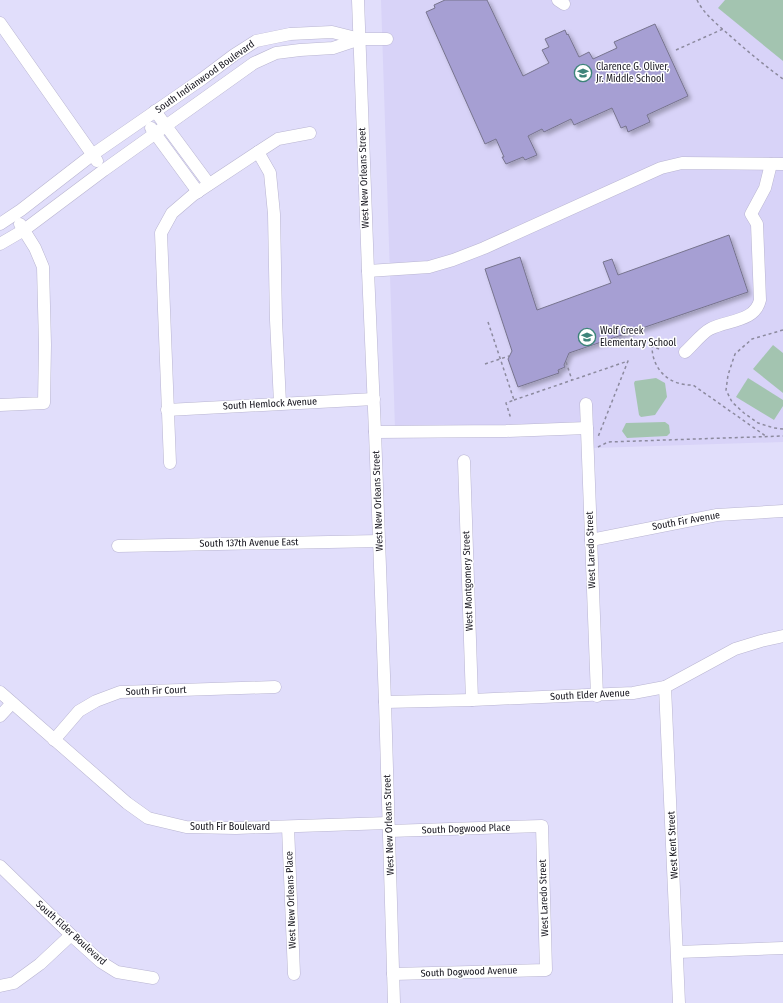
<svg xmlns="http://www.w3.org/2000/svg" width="783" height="1003" viewBox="0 0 783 1003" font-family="'Fira Sans Condensed',sans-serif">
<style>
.built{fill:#d8d3f8}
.green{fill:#a3c4b0}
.building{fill:#a69fd3;stroke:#77748e;filter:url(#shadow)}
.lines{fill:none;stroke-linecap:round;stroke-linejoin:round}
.minor-casing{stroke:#b9b5d1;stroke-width:13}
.path{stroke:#8c8a9e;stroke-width:1.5;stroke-dasharray:3 3;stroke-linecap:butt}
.minor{stroke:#fff;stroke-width:12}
.labels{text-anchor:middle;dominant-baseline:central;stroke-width:3;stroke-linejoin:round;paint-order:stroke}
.poi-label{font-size:10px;fill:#15141d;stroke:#fff;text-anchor:start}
.street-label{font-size:10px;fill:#15141d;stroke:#fff}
</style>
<defs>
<filter id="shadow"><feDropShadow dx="3" dy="3" stdDeviation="2" flood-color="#0004"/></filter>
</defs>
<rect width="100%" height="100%" fill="#e1defb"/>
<path class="built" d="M381 0H783V442L594 448 592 422 395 428Z"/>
<g class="green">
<path d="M725 0H783V61L718 8Z"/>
<path d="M773 345 783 353V393L753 369Z"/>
<path d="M656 378 665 383 667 397 655 415 641 417 639 415 634 383 635 381Z"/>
<path d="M748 378 783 400V406L774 420 736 397Z"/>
<path d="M665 422 669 425 670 433 667 436 627 438 622 431 626 423Z"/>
</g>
<g class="building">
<path d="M445 0H487L523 76 549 63 542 50 549 47 545 39 565 30 567 35 568 34 579 57 589 52 593 59 617 48 614 42 655 24 688 96 647 115 650 122 628 132 626 126 621 128 612 108 574 125 571 119 544 132 542 129 528 136 537 155 525 160 523 157 506 164 502 157H504L496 139 485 144 426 12 435 8 434 5Z"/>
<path d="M729 235 748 292 569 353 564 365 565 367 558 370 559 373 518 387 508 359 512 351 485 269 520 257 537 310 611 283 603 262 612 259 618 275Z"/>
</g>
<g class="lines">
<defs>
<g id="minor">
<path d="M358 0 368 271 375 432 385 702 394 1003"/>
<path d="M558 0 564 4"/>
<path d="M0 23 97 161"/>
<path d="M155 111 209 184"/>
<path d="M151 128 198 192"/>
<path d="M258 152 270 173 274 214 276 320 280 403"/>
<path d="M0 224 21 210 92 155 202 79 234 55 256 41 290 34 332 32 360 39H387"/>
<path d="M0 244 24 230 104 170 254 63 276 53 300 50 333 48 360 39"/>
<path d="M368 271 429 267 453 260 484 248 661 168 682 163 783 164"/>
<path d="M685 352C692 346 702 333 710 329 727 320 755 322 760 300L757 224 751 214 765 188 771 164"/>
<path d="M586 404 597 696"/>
<path d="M0 405 44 403 45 345 43 267 35 248 20 224"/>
<path d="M167 410 374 399"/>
<path d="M375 432 506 431 587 428"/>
<path d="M464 461 472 700"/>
<path d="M170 463 161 233 172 213 193 195 258 152 278 139 310 133"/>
<path d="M591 540 717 515 783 511"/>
<path d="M118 546 379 541"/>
<path d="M665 687 679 1003"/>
<path d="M0 692 127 803 148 818 186 827 236 828 388 823"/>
<path d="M385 702 472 700 633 693 665 687 735 649 761 641 783 636"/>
<path d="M0 716 12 703"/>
<path d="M54 740 79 711 96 701 120 692 275 687"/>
<path d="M288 827 294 974"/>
<path d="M390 831 542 826 546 970 393 974"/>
<path d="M0 866 71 935 101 962 117 972 153 978"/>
<path d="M678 952 783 948"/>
<path d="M0 986 14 983 40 964 71 935"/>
</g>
</defs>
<use href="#minor" class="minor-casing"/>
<g class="path">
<path d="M697 0C704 14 717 24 728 34 746 50 764 65 783 79"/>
<path d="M676 50 723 29"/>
<path d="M488 322 514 400 506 403 511 419"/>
<path d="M783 330 752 339 735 354 728 375 726 390 732 402 744 413 758 423 774 428 783 429"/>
<path d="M659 349 652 346C652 370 670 386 693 385L767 437"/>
<path d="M566 362 572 380"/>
<path d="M485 364 509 356"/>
<path d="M514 400 628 361 598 437"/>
<path d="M598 447 608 442 783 436"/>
</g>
<use href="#minor" class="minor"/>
</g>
<defs>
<symbol id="school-ring" viewBox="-11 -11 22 22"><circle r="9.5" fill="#fff" stroke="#3e847a" stroke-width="1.5"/><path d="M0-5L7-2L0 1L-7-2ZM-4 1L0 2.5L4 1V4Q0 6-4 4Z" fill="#3e847a"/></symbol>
</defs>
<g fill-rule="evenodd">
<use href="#school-ring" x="573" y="63" width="20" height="20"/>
<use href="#school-ring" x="577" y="327" width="20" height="20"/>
</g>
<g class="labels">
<g class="poi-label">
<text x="596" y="67">Clarence G. Oliver,<tspan x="596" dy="12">Jr. Middle School</tspan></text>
<text x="600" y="331">Wolf Creek<tspan x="600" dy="12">Elementary School</tspan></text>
</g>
<g class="street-label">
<text transform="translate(205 77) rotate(-35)">South Indianwood Boulevard</text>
<text transform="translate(364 178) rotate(-92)">West New Orleans Street</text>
<text transform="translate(270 404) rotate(-3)">South Hemlock Avenue</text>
<text transform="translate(378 501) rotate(-92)">West New Orleans Street</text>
<text transform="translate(686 521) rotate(-10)">South Fir Avenue</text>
<text transform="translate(249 543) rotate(-1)">South 137th Avenue East</text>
<text transform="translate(591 550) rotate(-92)">West Laredo Street</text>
<text transform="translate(468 581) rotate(-92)">West Montgomery Street</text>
<text transform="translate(156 691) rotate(-2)">South Fir Court</text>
<text transform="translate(590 695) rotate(-3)">South Elder Avenue</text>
<text transform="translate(389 825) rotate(-92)">West New Orleans Street</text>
<text x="230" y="827">South Fir Boulevard</text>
<text transform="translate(466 829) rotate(-2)">South Dogwood Place</text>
<text transform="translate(673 845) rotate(-93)">West Kent Street</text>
<text transform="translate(544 898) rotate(-92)">West Laredo Street</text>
<text transform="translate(291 900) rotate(-92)">West New Orleans Place</text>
<text transform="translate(71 933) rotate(42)">South Elder Boulevard</text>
<text transform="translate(469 972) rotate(-2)">South Dogwood Avenue</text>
</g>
</g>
</svg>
